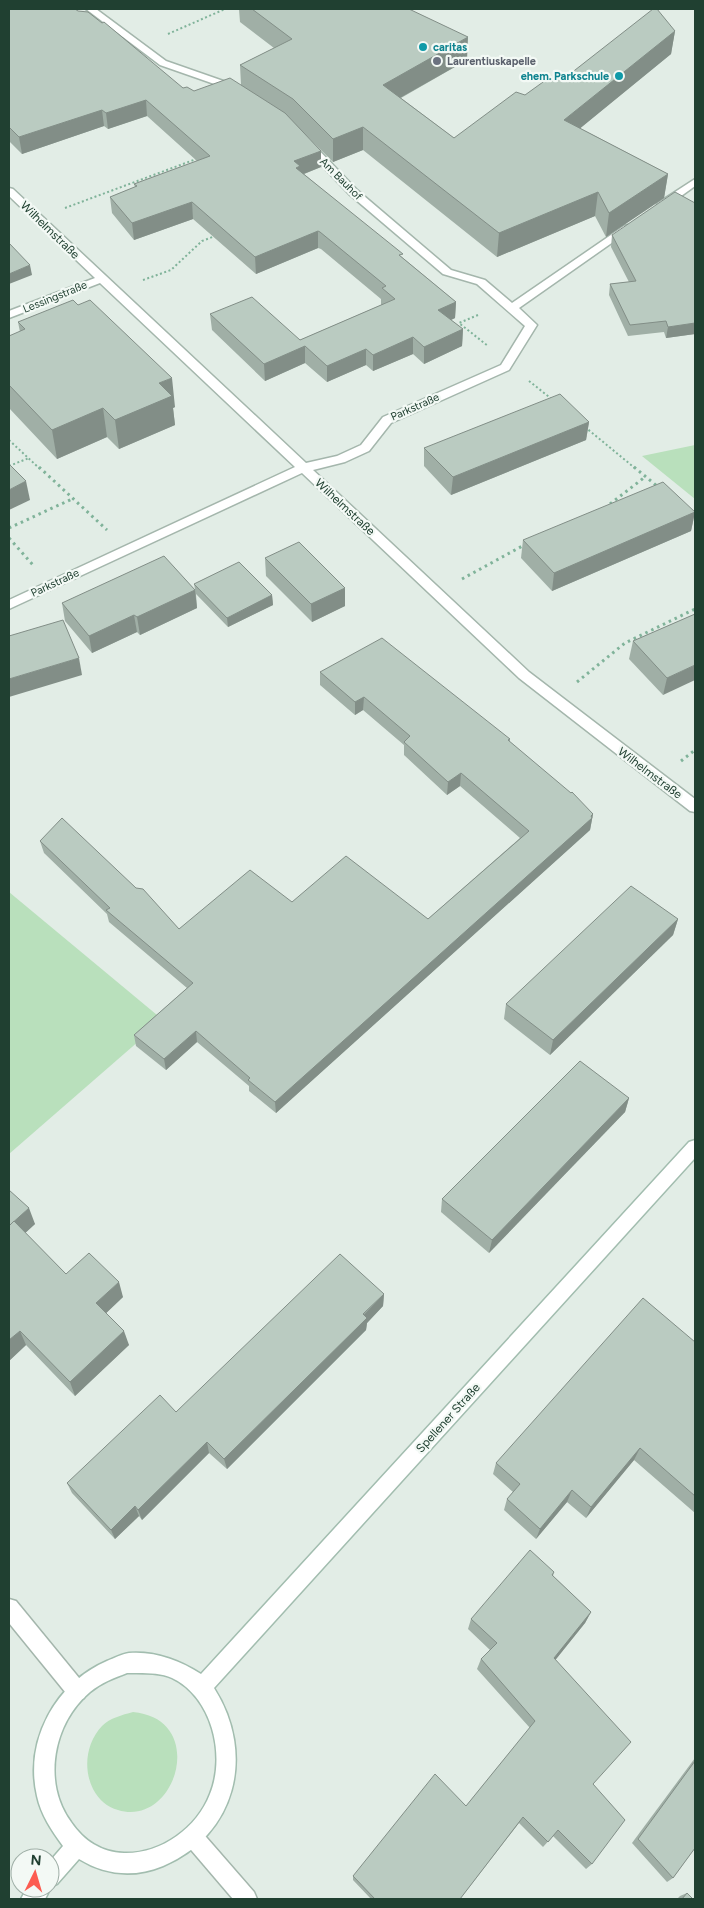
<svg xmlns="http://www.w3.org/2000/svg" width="704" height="1908" viewBox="0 0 704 1908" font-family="Figtree,sans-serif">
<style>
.green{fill:#b9e0bc}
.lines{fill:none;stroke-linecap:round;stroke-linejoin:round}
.street-casing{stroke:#a4b6ac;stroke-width:3}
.secondary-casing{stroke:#a2bdaf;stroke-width:3}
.path-far1{stroke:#80b39a;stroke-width:2;stroke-dasharray:2 2.5;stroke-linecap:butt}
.path{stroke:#80b39a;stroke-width:3;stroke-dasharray:2.5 4;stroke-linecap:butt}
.street{fill:#fff;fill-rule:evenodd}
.secondary{fill:#fff;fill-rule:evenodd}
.wall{fill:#a0afa6}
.shaded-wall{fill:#828e87}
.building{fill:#bacbc1;stroke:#828e87}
.culture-dot{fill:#0f9aa8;stroke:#f3f9f5;stroke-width:2}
.worship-dot{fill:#6b7280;stroke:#f3f9f5;stroke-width:2}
.labels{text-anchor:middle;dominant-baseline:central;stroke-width:4.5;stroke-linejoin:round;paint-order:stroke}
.far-culture-label{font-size:11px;font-weight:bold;fill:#0d838f;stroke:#f3f9f5;text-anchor:start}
.far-worship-label{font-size:11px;font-weight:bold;fill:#5b616d;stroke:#f3f9f5;text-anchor:start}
.far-street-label{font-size:11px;fill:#204031;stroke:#f3f9f5}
.street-label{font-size:12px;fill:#204031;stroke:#f3f9f5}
</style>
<rect width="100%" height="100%" fill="#e2ede6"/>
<g class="green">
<path d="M695 445V499L642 456Z"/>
<path d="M9 892 163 1020 9 1154Z"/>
<path d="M133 1712C209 1719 176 1828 118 1810 107 1807 99 1800 93 1789 83 1769 86 1743 102 1726 110 1718 122 1715 133 1712Z"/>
</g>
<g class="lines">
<defs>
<g id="street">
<path d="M86 9H96L166 61 229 83 239 91 237 93H231L223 87 160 65Z"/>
<path d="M307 141 311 142 357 190 451 270 485 280 512 303 624 226 628 225 633 228 519 308 537 325 509 370 391 423 369 451 345 462 313 470 529 672 695 799V812L690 811 519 678 302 473 9 609V600L295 467 100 283 9 318V311L95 278 9 196V188L13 189 306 463 337 456 361 445 383 417 501 365 525 326 477 284 443 274 349 194 303 146 302 144Z"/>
<path d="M695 179V186L666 207H658L657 205 658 203Z"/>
<path d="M9 1599 16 1601 84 1684 87 1691 84 1698 77 1701 70 1698 9 1623Z"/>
<path d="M193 1827 200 1830 254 1892 257 1899H233L186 1844 183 1837 186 1830Z"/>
</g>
<path id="secondary" d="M695 1140V1158L214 1688C256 1754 236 1835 163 1866 134 1878 105 1875 79 1859L57 1884 51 1887 45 1899H21L27 1888H50V1861L63 1846C52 1831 41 1815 37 1796 24 1740 56 1683 107 1661 114 1658 122 1654 129 1653 155 1651 179 1660 201 1674L689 1142ZM127 1673C141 1673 159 1672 172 1678 212 1697 226 1755 210 1794 197 1828 161 1854 124 1853 101 1852 84 1841 71 1822 42 1783 53 1723 90 1692 101 1683 114 1678 127 1673Z"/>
</defs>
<use href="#street" class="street-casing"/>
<use href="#secondary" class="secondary-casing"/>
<g class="path-far1">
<path d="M168 34 225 9"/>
<path d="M65 208 199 158"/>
<path d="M143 280 171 270 202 241 215 236"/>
<path d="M478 315 459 323 488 346"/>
<path d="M529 381 553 400"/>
<path d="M585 427 636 469"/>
<path d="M9 440 40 469"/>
<path d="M9 466 29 458"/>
</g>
<g class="path">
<path d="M39 467 107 530"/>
<path d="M634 467 657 486"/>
<path d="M610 504 645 477"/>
<path d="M9 528 72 499"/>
<path d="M9 538 33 565"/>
<path d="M462 579 526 544"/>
<path d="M577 682 625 643 695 609"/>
<path d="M681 761 695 750"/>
</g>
<use href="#street" class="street"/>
<use href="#secondary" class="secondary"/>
</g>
<g class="wall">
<path d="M9 9 183 88 194 91 241 85 240 65 274 48 240 22 239 9H409L467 60 401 98 454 138 525 95 561 81 675 31 671 54 580 128 668 174 664 198 606 237 595 216 497 257 363 150 333 162 304 133 321 151V167L304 174 403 258 456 302 455 318 451 320 463 329 462 346 424 364 413 354 373 371 366 365 327 382 305 363 265 381 212 330 210 314 300 340 381 305V299L321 249 318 248 256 274 193 219 134 240 112 213 110 197 135 187 134 184 197 161 147 116 108 129 104 126 22 154 9 141Z"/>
<path d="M695 203V334L666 338 664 332 628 336 609 295 610 284 629 282 611 247 612 235Z"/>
<path d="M18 322 175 407 173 408 175 425 119 449 107 437 57 459 9 408V336L20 332Z"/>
<path d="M589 422 586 440 451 495 424 466V448Z"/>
<path d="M695 512 691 531 552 591 521 558 523 540Z"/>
<path d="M265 558 345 588V606L312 622 266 576Z"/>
<path d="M194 584 272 595 273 605 228 627 196 594 197 608 140 635 137 632 92 653 65 621 62 603 195 589Z"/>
<path d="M695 614 663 695 629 659 633 641Z"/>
<path d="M320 672 510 739V742L593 814 590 830 276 1113 249 1091V1086L197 1042 166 1070 136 1046 134 1035 187 988 109 922 107 914 44 853 40 841 179 929 292 902 428 919 520 838 460 786 447 795 404 755V745L363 710 355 715 320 685Z"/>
<path d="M678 919 673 935 550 1055 504 1019 506 1004Z"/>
<path d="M629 1098 625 1112 489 1253 441 1212 442 1199Z"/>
<path d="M9 1190 35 1224 25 1233 66 1274 123 1297 106 1313 129 1345 75 1396 26 1345 9 1361Z"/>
<path d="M384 1294 383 1306 367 1323 366 1330 227 1469 209 1453 142 1520 139 1516 115 1539 72 1493 67 1483 176 1412Z"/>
<path d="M695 1342V1513L634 1460 586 1518 567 1502 536 1539 504 1510 507 1499 513 1492 493 1474 496 1463Z"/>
<path d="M554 1572 553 1576 591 1612 585 1623 555 1660 593 1784 592 1864 586 1869 553 1836 543 1847 519 1823 460 1899H371L353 1880V1876L466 1806 530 1728 477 1669 481 1659 490 1650 468 1629 471 1619Z"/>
<path d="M695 1758V1848L673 1878 667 1882 632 1843Z"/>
<path d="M687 1893 693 1899H677L680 1896Z"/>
</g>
<g class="shaded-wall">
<path d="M675 31 671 54 561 144 564 120Z"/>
<path d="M468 37 467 60 382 108 383 85Z"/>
<path d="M146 100 147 116 108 129 106 113Z"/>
<path d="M102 110 104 126 22 154 19 137Z"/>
<path d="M363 127V150L333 162V139Z"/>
<path d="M321 151V167L301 175V183L294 161Z"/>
<path d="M668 174 664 198 606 237 609 213Z"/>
<path d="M598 192 595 216 497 257 499 233Z"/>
<path d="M192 202 193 219 134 240 132 223Z"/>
<path d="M318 231V248L256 274 255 257Z"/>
<path d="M30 265 32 275 9 284V274Z"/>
<path d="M456 302 455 318 438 326V310Z"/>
<path d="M695 323V334L666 338 668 327Z"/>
<path d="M463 329 462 346 424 364V347Z"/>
<path d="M413 337V354L373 371V355Z"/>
<path d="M305 346V363L265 381 264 364Z"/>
<path d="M366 349V365L327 382V366Z"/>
<path d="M172 378 175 407 173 408 175 425 119 449 115 420 159 383Z"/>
<path d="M103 408 107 437 57 459 52 430Z"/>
<path d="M589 422 586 440 451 495 453 477Z"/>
<path d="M26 481 30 500 9 510V490Z"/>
<path d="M695 512 691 531 552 591 554 573Z"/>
<path d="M345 588V606L312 622 311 604Z"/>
<path d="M195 590 197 608 140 635 137 617Z"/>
<path d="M272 595 273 605 228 627 227 618Z"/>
<path d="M134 615 137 632 92 653 89 636Z"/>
<path d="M79 658 82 675 9 697V679Z"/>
<path d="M695 665V680L663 695 667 678Z"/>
<path d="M364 697 363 710 355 715V702Z"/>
<path d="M461 773 460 786 447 795 448 782Z"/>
<path d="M593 814 590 830 276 1113 275 1102Z"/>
<path d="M678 919 673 935 550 1055 553 1040Z"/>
<path d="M196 1031 197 1042 166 1070 164 1059Z"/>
<path d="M629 1098 625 1112 489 1253 492 1240Z"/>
<path d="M29 1208 35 1224 9 1248V1226Z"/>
<path d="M119 1282 123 1297 101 1318 96 1303Z"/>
<path d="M384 1294 383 1306 367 1323 366 1330 227 1469 224 1459Z"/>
<path d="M20 1331 26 1345 9 1361V1340Z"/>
<path d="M124 1331 129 1345 75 1396 70 1382Z"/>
<path d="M207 1442 209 1453 142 1520 138 1510Z"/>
<path d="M640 1448 634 1460 586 1518 591 1507Z"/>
<path d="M572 1490 567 1502 536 1539 540 1529Z"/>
<path d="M135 1506 139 1516 115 1539 111 1530Z"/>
<path d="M591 1612 585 1623 549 1668 554 1658Z"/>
</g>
<g class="building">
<path d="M9 9H75L78 11 88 12 102 23 104 22 183 88 187 87 194 91 230 78 285 113 321 151 294 161 300 166 296 168 403 254 399 255 456 302 438 310 463 329 424 347 413 337 373 355 366 349 327 366 305 346 264 364 210 314 252 297 300 340 395 299 382 288 386 286 320 232 318 231 255 257 192 202 132 223 110 197 137 186 134 184 210 156 146 100 106 113 102 110 19 137 9 127Z"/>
<path d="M252 9H409L468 37 383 85 454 138 516 92 525 95 550 77 561 81 653 9H657L675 31 564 120 668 174 609 213 598 192 499 233 363 127 333 139 293 99 240 65 292 39Z"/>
<path d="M675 192 695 203V323L668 327 666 321 630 325 610 284 636 281 612 235Z"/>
<path d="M9 243 30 265 9 274Z"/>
<path d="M73 300 78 305 90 300 172 378 159 383 172 396 115 420 103 408 52 430 9 385V336L25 329 18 322Z"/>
<path d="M560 394 589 422 453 477 424 448Z"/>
<path d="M9 464 26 481 9 490Z"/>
<path d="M663 482 695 512 554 573 523 540Z"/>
<path d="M299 542 345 588 311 604 265 558Z"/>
<path d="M164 556 195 590 137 617 134 615 89 636 62 603Z"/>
<path d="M239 562 272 595 227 618 194 584Z"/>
<path d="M695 614V665L667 678 633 641Z"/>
<path d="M63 620 79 658 9 679V636Z"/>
<path d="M382 638 510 739 508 740 571 793 572 792 593 814 591 816 592 818 275 1102 248 1080 250 1078 196 1031 164 1059 134 1035 193 983 106 910 110 908 40 841 62 818 136 888 143 889 179 929 250 870 292 902 346 856 428 919 529 831 461 773 448 782 404 742 410 736 364 697 355 702 320 672Z"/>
<path d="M631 886 678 919 553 1040 506 1004Z"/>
<path d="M580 1061 629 1098 492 1240 442 1199Z"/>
<path d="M9 1190 29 1208 9 1226Z"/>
<path d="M14 1221 66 1274 89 1253 119 1282 96 1303 124 1331 70 1382 20 1331 9 1340V1226Z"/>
<path d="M340 1254 384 1294 363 1314 367 1318 224 1459 207 1442 138 1510 135 1506 111 1530 67 1483 160 1395 176 1412Z"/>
<path d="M643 1298 695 1342V1496L640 1448 591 1507 572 1490 540 1529 507 1499 520 1484 496 1463Z"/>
<path d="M530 1550 554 1572 552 1575 591 1612 554 1658 631 1742 593 1784 625 1820 592 1864 558 1830 548 1842 523 1817 460 1899H375L353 1876 435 1774 466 1806 535 1721 481 1659 497 1643 471 1619Z"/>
<path d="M695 1761V1848L673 1878 638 1839Z"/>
<path d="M687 1893 693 1899H682Z"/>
</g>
<g class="culture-dot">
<circle cx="423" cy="47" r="5"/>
<circle cx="619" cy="76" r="5"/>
</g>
<circle class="worship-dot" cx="437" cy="61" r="5"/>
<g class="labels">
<g class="far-culture-label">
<text x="433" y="47">caritas</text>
<text x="609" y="76" text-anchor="end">ehem. Parkschule</text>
</g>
<g class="far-worship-label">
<text x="447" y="61">Laurentiuskapelle</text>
</g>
<g class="far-street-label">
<text transform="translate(341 179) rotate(45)">Am Bauhof</text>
<text transform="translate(55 297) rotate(-22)">Lessingstraße</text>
<text transform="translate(415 407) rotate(-24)">Parkstraße</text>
<text transform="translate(55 583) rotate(-25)">Parkstraße</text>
</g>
<g class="street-label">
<text transform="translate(50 230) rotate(44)">Wilhelmstraße</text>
<text transform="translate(345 507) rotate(43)">Wilhelmstraße</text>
<text transform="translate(650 773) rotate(37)">Wilhelmstraße</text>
<text transform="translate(448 1418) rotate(-48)">Spellener Straße</text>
</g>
</g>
<rect width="704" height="1908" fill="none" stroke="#204031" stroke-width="20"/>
<g transform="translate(35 1873) rotate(5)"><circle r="24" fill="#f3f9f5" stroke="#9fafa7"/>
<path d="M0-4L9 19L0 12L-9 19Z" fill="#fc5c51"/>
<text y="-8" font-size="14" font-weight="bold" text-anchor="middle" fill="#204031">N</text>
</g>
</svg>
